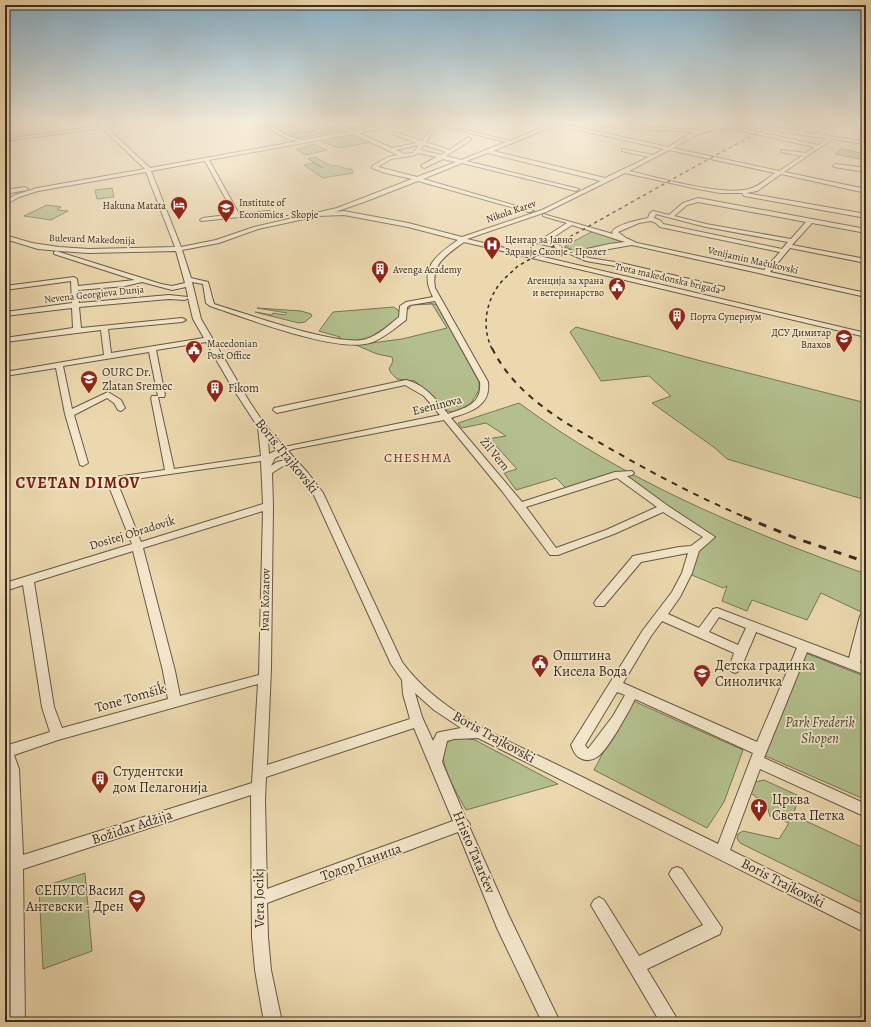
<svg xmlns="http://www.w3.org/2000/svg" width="871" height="1027" viewBox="0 0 871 1027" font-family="Alegreya,serif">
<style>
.green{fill:#b3c08e;stroke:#777658}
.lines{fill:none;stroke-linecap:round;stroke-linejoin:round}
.minor-casing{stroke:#675844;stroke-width:2}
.minor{fill:#f3e6ca;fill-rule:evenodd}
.rail-far2{stroke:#3b2d21;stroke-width:1.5;stroke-dasharray:3.5 3.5;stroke-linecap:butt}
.rail-far1{stroke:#3b2d21;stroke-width:2;stroke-dasharray:6 6;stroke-linecap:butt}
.rail{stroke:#3b2d21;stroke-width:3;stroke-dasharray:8 8;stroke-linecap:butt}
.labels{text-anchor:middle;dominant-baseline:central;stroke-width:3.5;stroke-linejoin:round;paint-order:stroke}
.far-poi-label{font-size:10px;fill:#3b2d21;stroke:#f3e6ca;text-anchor:start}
.far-street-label{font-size:10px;fill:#3b2d21;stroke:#f3e6ca}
.poi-label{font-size:12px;fill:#3b2d21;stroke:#f3e6ca;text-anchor:start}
.street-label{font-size:12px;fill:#3b2d21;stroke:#f3e6ca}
.neighbourhood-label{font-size:13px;letter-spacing:1px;fill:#7a1f14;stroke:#f3e6ca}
.near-street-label{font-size:14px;fill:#3b2d21;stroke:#f3e6ca}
.near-poi-label{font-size:14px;fill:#3b2d21;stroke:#f3e6ca;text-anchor:start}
.near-park-label{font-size:14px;font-style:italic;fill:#534a37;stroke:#f3e6ca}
.district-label{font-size:16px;font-weight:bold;letter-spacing:1px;fill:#7a1f14;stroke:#f3e6ca}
</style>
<rect width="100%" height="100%" fill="#ecd8ae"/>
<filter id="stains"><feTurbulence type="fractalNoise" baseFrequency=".005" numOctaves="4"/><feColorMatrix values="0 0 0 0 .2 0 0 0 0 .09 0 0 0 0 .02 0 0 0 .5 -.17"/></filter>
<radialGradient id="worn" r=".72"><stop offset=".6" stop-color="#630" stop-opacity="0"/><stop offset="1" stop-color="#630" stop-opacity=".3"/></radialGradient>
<g class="green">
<path d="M356 122H389L298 138H293L283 133 291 131 296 134 306 132 316 133 335 128 351 127V124Z"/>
<path d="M355 134 372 142 340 148 322 142V140Z"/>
<path d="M315 144 327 150 305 155 296 149 311 146 309 145Z"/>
<path d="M841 149 866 154 860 159 835 154Z"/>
<path d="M315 157 331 166C340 164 344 170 352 169L353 173 323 178 304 165 313 163 323 168 308 159Z"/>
<path d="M112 188 114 197 97 199 95 190Z"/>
<path d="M47 205 61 207 57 210 68 211 51 220 24 216Z"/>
<path d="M593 231 621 242 574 251 565 246Z"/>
<path d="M427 302 437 305 479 382V390L471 403 463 408 452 412 445 410 415 381 397 379 391 373 389 369 393 361 392 357 377 354 356 345 402 339 447 328 432 304 411 305 409 309H407L408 305Z"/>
<path d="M394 307 398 310 401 315 383 332 365 341 338 340 340 337 319 331 333 312Z"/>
<path d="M257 308 301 311 311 314 312 316 305 322 299 323 255 312 272 315 273 313 285 315 287 313Z"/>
<path d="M576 327 705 362 866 403V500L727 459 715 448 652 403 671 396 649 376 601 381 570 332Z"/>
<path d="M519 403C623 480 745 531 866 574V612L859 611 821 593 807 620 752 600 747 611 722 601 727 586 723 588 687 573 694 549 710 537 618 474 568 490 556 478 516 490 504 473 517 469 496 446 487 439 506 436 486 423 462 428 458 423Z"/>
<path d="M803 652 866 677V800L761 754Z"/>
<path d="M631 700 743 750 724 802 707 828 594 770Z"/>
<path d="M463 738 475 740 558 784 466 810C459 796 429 751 451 740 454 738 459 738 463 738Z"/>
<path d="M764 780 797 795 799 798 793 815 866 849V905L740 843 737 838 738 834 743 831 779 839 789 823 770 816 767 806 751 793 755 782Z"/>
<path d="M85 873 92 951 43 969 39 888Z"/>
</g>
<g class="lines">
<defs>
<g id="minor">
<path d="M97 122H102L104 125 137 122 106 127 150 168 299 141 287 139 259 122H265L290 137 303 140 402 122H413L359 133 392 148 417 143 392 134 394 132 422 141 431 129H435L426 142 449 150 467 138H471V140L446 156 461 160 506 142 425 122H433L510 141 551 124 549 122H554L668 147 694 132 602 127 600 126 602 125 702 130 737 122H748L799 131 795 122H799L804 132 816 134 830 127 832 129 822 135 866 142V144L832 139 784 172 866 189V193L781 174 757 191 746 193 866 214V218L744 196 742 193H720L698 189 625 173 546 212 467 239 866 333V337L464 242C446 255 431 264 435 288L488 382C491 406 471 412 451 418L522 502 615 472 632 471 634 473 632 475 627 476 668 506 715 537 699 551 692 573 680 597 668 614 699 628 713 609 717 608 849 658 860 616 862 613 866 612V638L860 663 866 665V675L807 652 764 758 866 804V817L760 769 730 850 866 917V933L478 738 454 739 447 741 442 762 466 819 470 824 469 826 509 916 560 1022H542L497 928 458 832 267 903 268 937 271 970 282 1022H264L255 970 252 937 251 795 23 869 25 1022H7L8 874 5 875V861L8 860 5 746 50 732 42 707 23 585 5 591V583L132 544 108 484 115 477 165 470 151 398 152 396H158L149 352 63 366 72 409 108 392 121 400 125 408 121 411 118 410 114 403 107 398 74 415 88 463 83 466 80 465 65 414 56 368 5 376V372L104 355 101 330 5 342V338L73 328 72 308 5 316V312L72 303 71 281 5 290V286L74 277 77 279 78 286 135 280 54 254V252L56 251 161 284 172 286 185 283 176 251 89 253 59 251 38 249 5 239V235L32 243 59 247 89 249 175 247 146 172 38 191 19 197 5 205V201L15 195 37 188 145 169 102 128 5 141V139L100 126ZM556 125 664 149 653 155 622 149V151L649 157 605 178 493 151ZM740 125 816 137 827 138 818 145 731 126ZM726 127 728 128 814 147 806 153 781 150V152L802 156 779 171 673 148 698 134ZM353 134 398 155 388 157 372 166V168L385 173 412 179 337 208 254 227 216 240 181 247 151 171 205 161 234 214 203 218 200 220 201 221 267 214 270 212 269 211 239 214 209 160ZM419 145 413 153 404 154 396 150ZM424 145 446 152 441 155 420 150ZM669 150 775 173C769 177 759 186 752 188 727 198 656 177 629 171ZM418 153 437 157 422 165 421 166 424 168 443 159 456 162 417 177 378 167 391 159 415 155ZM488 153 601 181 542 210 462 237 408 223 344 211 335 212 364 202 418 181 529 212 534 211 423 179 462 163 576 191 579 189 466 161ZM344 215 408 227 458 240C436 255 418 269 433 297L406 302 400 306 399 317C389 325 379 335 366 339 341 348 244 313 214 304L208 282 191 278 182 250 219 243 258 229 318 216ZM142 282 172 290 186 287 188 297 169 295 79 303 78 290 125 286ZM192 282 203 284 206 303 210 306C246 318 336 353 370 343 383 339 395 328 406 320L407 307 410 305 435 301 480 382C482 404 466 408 448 414 437 400 424 384 406 380L274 408 273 410 277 413 405 385 424 396 440 415 284 447 265 425 249 401 201 319ZM188 298 193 319 204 338 111 353 108 329 182 322 186 320 182 318 81 328 79 307 169 299 185 300ZM206 342 232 387 258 427 261 456 174 469 158 397H164L165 395 156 350ZM444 420 502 491 550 555H558L614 534 663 512 703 537 691 546 679 547 633 556 596 600 594 603 596 606H604L641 562 688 553 682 573 672 592 643 630 571 745C574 752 575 756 582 759 587 761 593 760 597 757 607 752 629 711 635 699L753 753 718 844C668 819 618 795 568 770 509 741 442 716 402 662L323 493 308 473 288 451 293 449ZM268 440 277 450 269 454ZM281 455 286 460 277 462 271 466 275 458ZM261 461 263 504 141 542 118 484 121 481ZM291 465 313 493 391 664 402 680 403 694 410 719 267 765 271 668 273 506 272 473 283 466ZM617 478 657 507 606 530 556 548 526 507ZM263 511 259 675 180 696 175 671 143 548ZM133 551 163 671 168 699 62 728 54 707 34 582ZM719 617 746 628 738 645 709 632ZM662 621 734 653 729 668 731 671 735 673 739 671 741 668 756 632 797 648 757 742 623 683 651 636ZM258 684 252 783 23 855 19 769 14 755 58 740ZM617 692 625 695 613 716 588 749 585 745ZM415 693 434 710 461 728 440 732 437 733 433 741 422 717ZM414 728 453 821 267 889 265 800 266 777Z"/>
<path d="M334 122H340L334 126 298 133 296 132Z"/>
<path d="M584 122H588V123L586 124Z"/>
<path d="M836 164 866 168V172L834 167 833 166Z"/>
<path d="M25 187 28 189 27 190 5 194V190Z"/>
<path d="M698 198 866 229V233L812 223 792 245 866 259V263L790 248 770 272 866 293V297L632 245 580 254 589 258 621 263 724 287V289L722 290 621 267 586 261 554 247 536 243 567 223 543 216V214L613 234 612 232C616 224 640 220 648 218L650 213 653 211 669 215 683 203ZM698 202 806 222 791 239 706 224 674 216 687 205ZM656 214 706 227 788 242 782 249 663 224 661 221 654 218ZM651 221 656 223 660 227 780 252 764 270 637 243 626 238 618 232 639 223ZM572 225 625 242 609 244 574 252 558 245 546 242Z"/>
<path d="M677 867 682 869 722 928 720 934 647 969 679 1022H660L591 905 594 900 599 897 604 900 639 956 703 925 672 879 669 874 672 869Z"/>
</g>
</defs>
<use href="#minor" class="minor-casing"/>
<use href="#minor" class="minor"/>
<path class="rail-far2" d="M492 349C482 328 485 305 498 286 503 279 512 272 518 266L696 166 778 122"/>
<path class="rail-far1" d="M492 348C517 399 569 425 616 452 658 476 702 499 747 518"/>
<path class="rail" d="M744 517 798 539 866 562"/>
</g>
<linearGradient id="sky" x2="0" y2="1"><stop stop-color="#89b6d2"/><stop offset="0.46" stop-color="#f6eddb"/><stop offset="1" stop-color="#f6eddb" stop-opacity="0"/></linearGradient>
<rect width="871" height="266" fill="url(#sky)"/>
<defs>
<symbol id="hotel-pin" viewBox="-11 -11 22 30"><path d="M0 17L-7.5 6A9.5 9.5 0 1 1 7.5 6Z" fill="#8f2418" stroke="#f3e6ca"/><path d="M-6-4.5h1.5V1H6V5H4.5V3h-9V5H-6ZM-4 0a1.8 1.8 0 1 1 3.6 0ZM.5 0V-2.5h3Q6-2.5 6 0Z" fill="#fff"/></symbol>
<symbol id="university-pin" viewBox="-11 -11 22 30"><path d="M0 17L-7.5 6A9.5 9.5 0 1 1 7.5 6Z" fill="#8f2418" stroke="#f3e6ca"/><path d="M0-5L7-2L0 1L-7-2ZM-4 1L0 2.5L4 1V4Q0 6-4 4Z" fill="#fff"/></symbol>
<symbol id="hospital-pin" viewBox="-11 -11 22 30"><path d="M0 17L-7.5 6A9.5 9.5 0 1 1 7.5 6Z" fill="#8f2418" stroke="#f3e6ca"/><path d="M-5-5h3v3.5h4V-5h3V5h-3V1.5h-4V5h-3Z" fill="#fff"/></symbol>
<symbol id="building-pin" viewBox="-11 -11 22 30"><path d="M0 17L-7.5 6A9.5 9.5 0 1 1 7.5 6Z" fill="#8f2418" stroke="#f3e6ca"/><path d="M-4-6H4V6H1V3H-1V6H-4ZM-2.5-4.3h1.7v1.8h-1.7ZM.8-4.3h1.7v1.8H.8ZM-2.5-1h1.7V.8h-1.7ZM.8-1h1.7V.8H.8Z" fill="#fff"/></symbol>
<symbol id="civic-pin" viewBox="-11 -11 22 30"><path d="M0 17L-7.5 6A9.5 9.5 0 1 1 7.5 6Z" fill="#8f2418" stroke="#f3e6ca"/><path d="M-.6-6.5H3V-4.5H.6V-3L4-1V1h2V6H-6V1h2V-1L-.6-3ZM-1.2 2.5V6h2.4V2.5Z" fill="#fff"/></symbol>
<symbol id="school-pin" viewBox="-11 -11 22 30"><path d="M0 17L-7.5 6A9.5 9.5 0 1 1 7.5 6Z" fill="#8f2418" stroke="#f3e6ca"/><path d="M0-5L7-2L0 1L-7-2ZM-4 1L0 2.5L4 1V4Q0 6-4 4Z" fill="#fff"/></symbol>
<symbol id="church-pin" viewBox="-11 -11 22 30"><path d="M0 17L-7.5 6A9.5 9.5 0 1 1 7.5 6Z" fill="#8f2418" stroke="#f3e6ca"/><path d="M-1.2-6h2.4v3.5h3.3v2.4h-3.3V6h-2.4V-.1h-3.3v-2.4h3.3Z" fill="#fff"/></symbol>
</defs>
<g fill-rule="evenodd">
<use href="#hotel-pin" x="169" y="195" width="20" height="27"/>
<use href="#university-pin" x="216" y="198" width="20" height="27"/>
<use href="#hospital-pin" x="482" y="235" width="20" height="27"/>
<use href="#building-pin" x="370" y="259" width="20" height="27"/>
<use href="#civic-pin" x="607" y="276" width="20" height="27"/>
<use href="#building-pin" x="667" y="306" width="20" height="27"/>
<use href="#school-pin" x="834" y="328" width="20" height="27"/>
<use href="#civic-pin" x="184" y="339" width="20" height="27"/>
<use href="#school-pin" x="79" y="369" width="20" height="27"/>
<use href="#building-pin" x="205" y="378" width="20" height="27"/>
<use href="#civic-pin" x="530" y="653" width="20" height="27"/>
<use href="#school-pin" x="692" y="663" width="20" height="27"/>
<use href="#building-pin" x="90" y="769" width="20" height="27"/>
<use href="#church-pin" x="749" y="797" width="20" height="27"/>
<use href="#school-pin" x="127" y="888" width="20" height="27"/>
</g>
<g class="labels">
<g class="far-poi-label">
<text x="239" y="202">Institute of<tspan x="239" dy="12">Economics - Skopje</tspan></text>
<text x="166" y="205" text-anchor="end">Hakuna Matata</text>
<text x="505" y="239">Центар за Јавно<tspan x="505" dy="12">Здравје Скопје - Пролет</tspan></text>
<text x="393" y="269">Avenga Academy</text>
<text x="604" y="280" text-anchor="end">Агенција за храна<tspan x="604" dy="12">и ветеринарство</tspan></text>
<text x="690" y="316">Порта Супериум</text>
<text x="831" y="332" text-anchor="end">ДСУ Димитар<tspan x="831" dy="12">Влахов</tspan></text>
<text x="207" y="343">Macedonian<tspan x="207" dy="12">Post Office</tspan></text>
</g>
<g class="far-street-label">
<text transform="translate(511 211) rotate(-19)">Nikola Karev</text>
<text transform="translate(92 239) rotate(2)">Bulevard Makedonija</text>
<text transform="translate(753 260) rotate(13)">Venijamin Mačukovski</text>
<text transform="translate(668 278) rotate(13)">Treta makedonska brigada</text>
<text transform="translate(94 294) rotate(-6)">Nevena Georgieva Dunja</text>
</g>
<g class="poi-label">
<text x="102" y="372">OURC Dr.<tspan x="102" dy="14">Zlatan Sremec</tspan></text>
<text x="228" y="388">Fikom</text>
</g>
<g class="street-label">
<text transform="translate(437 405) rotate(-14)">Eseninova</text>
<text transform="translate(495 454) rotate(50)">Žil Vern</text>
<text transform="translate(132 533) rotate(-17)">Dositej Obradoviḱ</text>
<text transform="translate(265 600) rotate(-89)">Ivan Kozarov</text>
</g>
<g class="neighbourhood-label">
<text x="418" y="457">CHESHMA</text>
</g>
<g class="near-street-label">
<text transform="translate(287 456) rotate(51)">Boris Trajkovski</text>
<text transform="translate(130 698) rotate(-16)">Tone Tomšiḱ</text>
<text transform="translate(494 737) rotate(29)">Boris Trajkovski</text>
<text transform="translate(132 827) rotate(-18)">Božidar Adžija</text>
<text transform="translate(474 852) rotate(67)">Hristo Tatarčev</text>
<text transform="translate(361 862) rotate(-20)">Тодор Паница</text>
<text transform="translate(783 883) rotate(27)">Boris Trajkovski</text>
<text transform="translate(259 898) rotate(-91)">Vera Jocikj</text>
</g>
<g class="near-poi-label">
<text x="553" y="655">Општина<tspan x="553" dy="16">Кисела Вода</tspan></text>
<text x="715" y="665">Детска градинка<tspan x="715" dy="16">Синоличка</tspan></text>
<text x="113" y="771">Студентски<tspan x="113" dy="16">дом Пелагонија</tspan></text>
<text x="772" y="799">Црква<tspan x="772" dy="16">Света Петка</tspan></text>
<text x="124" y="890" text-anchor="end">СЕПУГС Васил<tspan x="124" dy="16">Антевски - Дрен</tspan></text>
</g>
<g class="near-park-label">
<text x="820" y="722">Park Frederik<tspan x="820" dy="16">Shopen</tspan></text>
</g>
<g class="district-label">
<text x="78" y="483">CVETAN DIMOV</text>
</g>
</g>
<rect width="871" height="1027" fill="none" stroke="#ecd8ae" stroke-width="20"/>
<rect x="6" y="6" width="859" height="1015" fill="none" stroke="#3b2d21" stroke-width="2"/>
<rect x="10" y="10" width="851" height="1007" fill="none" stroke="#3b2d21"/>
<rect width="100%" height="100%" filter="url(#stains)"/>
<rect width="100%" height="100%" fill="url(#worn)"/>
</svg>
